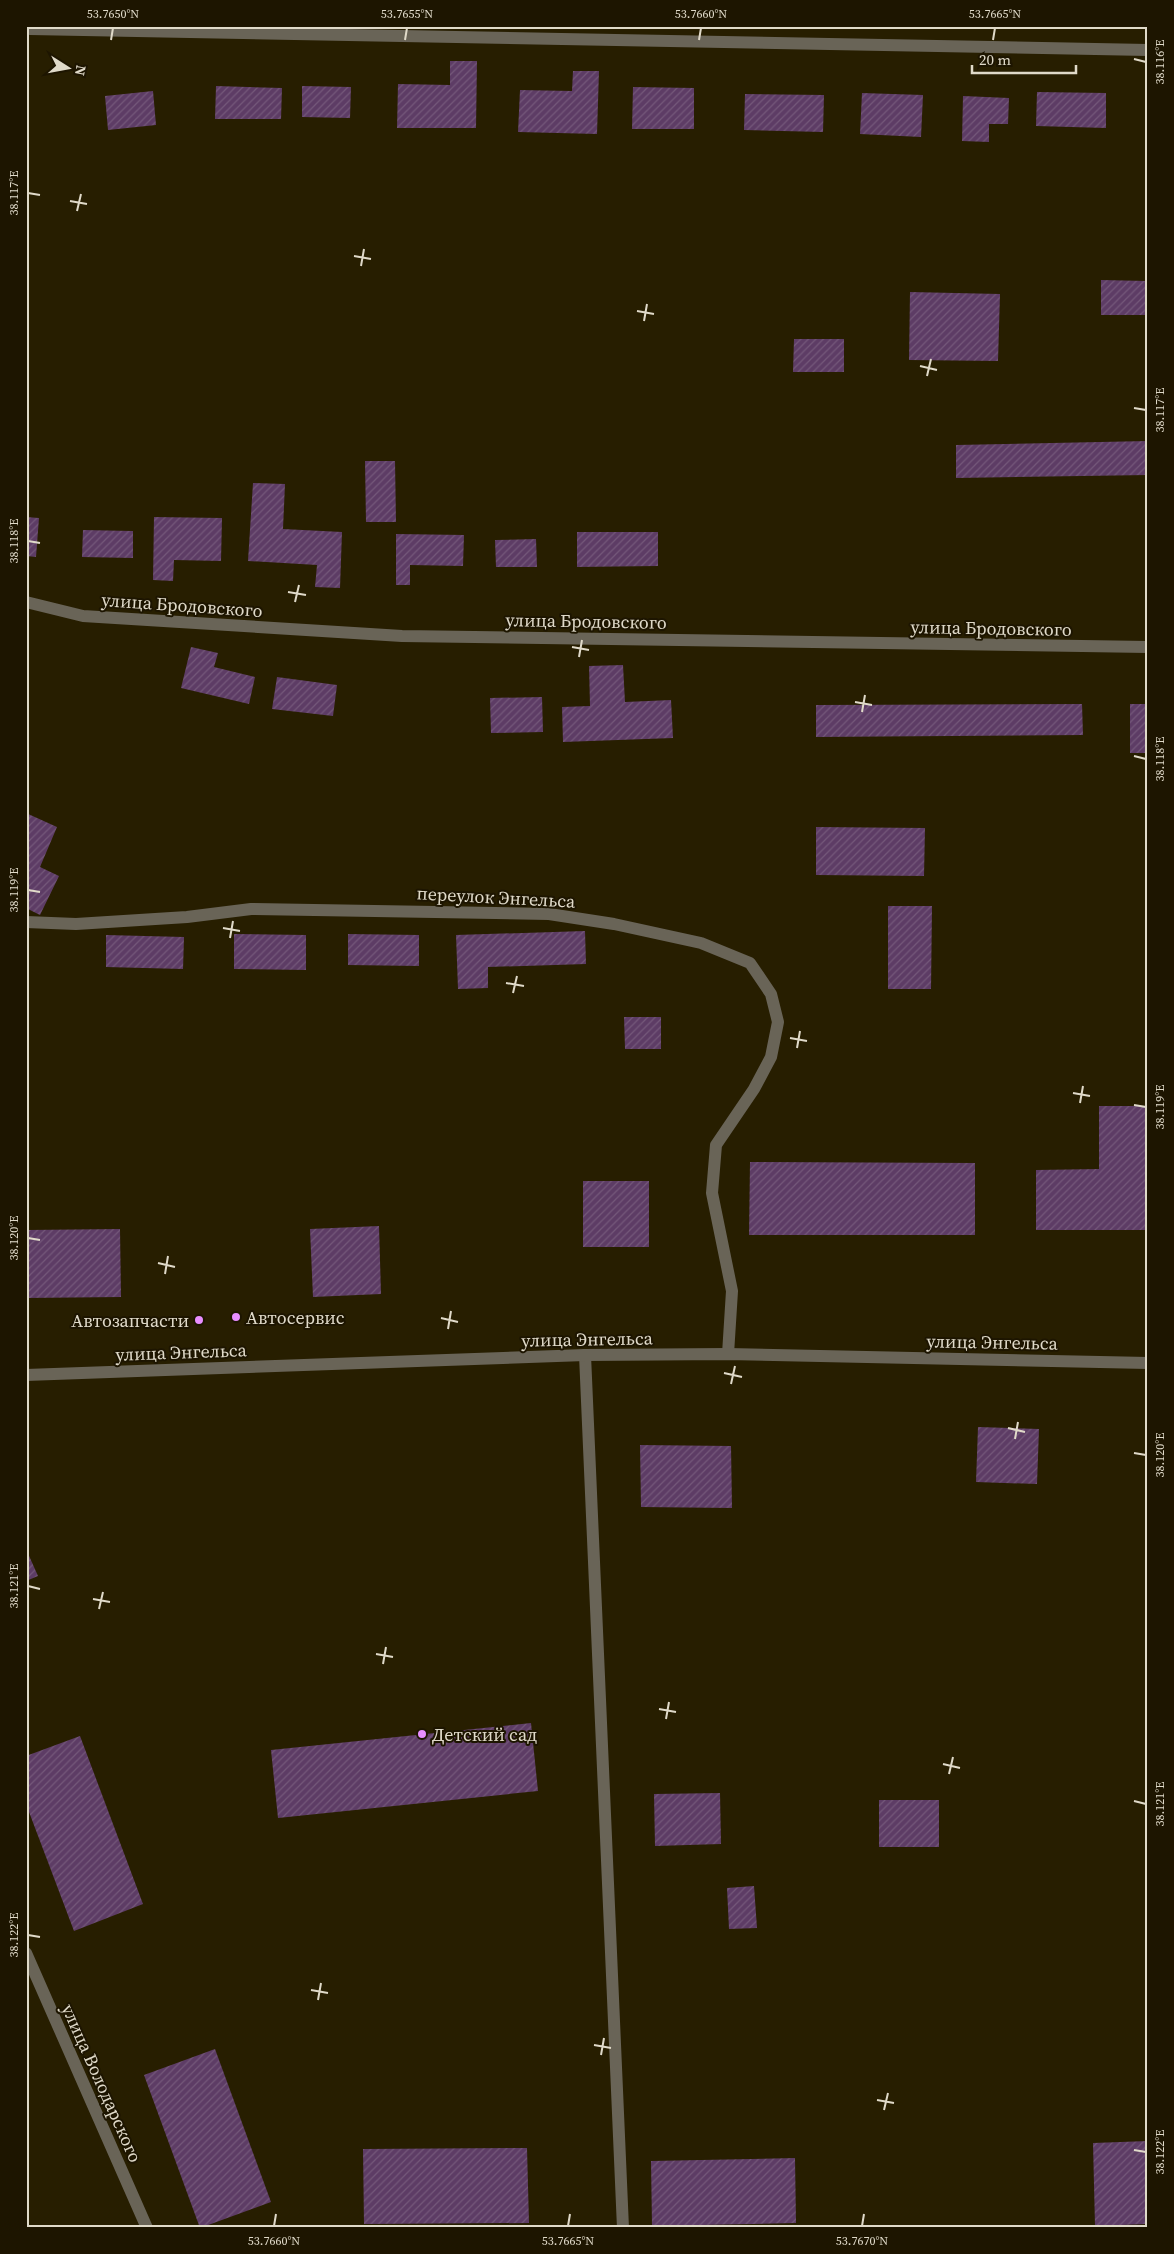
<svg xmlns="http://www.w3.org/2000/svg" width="1174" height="2254" viewBox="0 0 1174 2254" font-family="'Source Serif 4',serif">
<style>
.building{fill:url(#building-hatch)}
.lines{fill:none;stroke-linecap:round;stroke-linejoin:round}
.minor{stroke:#696457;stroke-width:12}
.ticks{fill:none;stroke:#e0dac9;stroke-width:2}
.poi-dot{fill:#e88eff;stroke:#1d1500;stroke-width:2}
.labels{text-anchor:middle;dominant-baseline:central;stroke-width:4;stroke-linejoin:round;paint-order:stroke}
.street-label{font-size:18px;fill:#e0dac9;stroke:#1d1500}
.poi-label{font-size:18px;fill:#e0dac9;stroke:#1d1500;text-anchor:start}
.neatline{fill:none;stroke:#e0dac9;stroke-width:2}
.ticks-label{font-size:12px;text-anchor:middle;fill:#e0dac9}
</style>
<defs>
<pattern id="building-hatch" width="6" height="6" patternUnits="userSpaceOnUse" patternTransform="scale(1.25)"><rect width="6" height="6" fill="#5d3c65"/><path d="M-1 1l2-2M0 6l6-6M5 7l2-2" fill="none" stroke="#74587a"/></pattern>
</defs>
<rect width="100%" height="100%" fill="#271e00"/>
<g class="building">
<path d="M450 61H477L476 128H397L398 84 450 85Z"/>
<path d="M573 71H599L597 134 518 132 520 90 572 91Z"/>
<path d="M216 86 282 88 281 119H215Z"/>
<path d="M302 86 351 87 350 118 302 117Z"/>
<path d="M633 87 694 88V129H632Z"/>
<path d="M153 91 156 125 108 130 105 96Z"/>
<path d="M1037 92 1106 93V128L1036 126Z"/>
<path d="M862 93 923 95 921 137 860 134Z"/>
<path d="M745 94 824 95 823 132 744 130Z"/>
<path d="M963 96 1009 98 1008 124H989V142L962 141Z"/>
<path d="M1101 280 1148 281V315H1101Z"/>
<path d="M910 292 1000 294 998 361 909 360Z"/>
<path d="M794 339H844V372H793Z"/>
<path d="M1148 441V475L956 478V445Z"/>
<path d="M365 461H395L396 522H366Z"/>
<path d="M253 483 285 484 283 529 342 532 340 588 315 587 317 565 248 561Z"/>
<path d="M26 517 39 518 36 557 26 556Z"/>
<path d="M154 517 222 518 221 561 174 560 173 581 153 580Z"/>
<path d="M83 530 133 531V558L82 557Z"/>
<path d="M577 532H658V566L577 567Z"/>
<path d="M396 534 464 535 463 566 410 565V585H396Z"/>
<path d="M536 539 537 567H496L495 540Z"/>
<path d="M191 647 218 653 214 667 255 677 249 704 181 688Z"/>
<path d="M623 665 625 702 671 700 673 738 563 742 562 707 590 706 589 666Z"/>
<path d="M277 677 337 685 333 716 272 709Z"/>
<path d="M542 697 543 732 491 733 490 698Z"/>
<path d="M1082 704 1083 735 816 737V705Z"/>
<rect x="1130" y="704" width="18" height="49"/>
<path d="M26 813 57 827 40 867 59 876 40 915 26 908Z"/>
<path d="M816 827 925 828 924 876 816 875Z"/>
<path d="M888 906H932L931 989H888Z"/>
<path d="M585 931 586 964 488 967V988L458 989 456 935Z"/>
<path d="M234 934 306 935V970L234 969Z"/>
<path d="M348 934 419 935V966L348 965Z"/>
<path d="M106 935 184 937 183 969 106 967Z"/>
<path d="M624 1017H661V1049H625Z"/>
<path d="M1099 1106H1146L1148 1230H1036V1170L1099 1169Z"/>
<path d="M750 1162 975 1163V1235H749Z"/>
<rect x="583" y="1181" width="66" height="66"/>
<path d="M379 1226 381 1294 313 1297 310 1229Z"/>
<path d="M120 1229 121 1297 26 1298V1230Z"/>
<path d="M978 1427 1039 1429 1037 1484 976 1482Z"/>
<path d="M640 1445 731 1446 732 1508 641 1507Z"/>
<path d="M26 1549 38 1576 26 1581Z"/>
<path d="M531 1723 538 1791 278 1818 271 1750Z"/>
<path d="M80 1736 143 1904 74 1931 26 1804V1756Z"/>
<path d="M720 1793 721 1844 655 1846 654 1794Z"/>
<rect x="879" y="1800" width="60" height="47"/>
<path d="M754 1886 757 1928 729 1929 727 1888Z"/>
<path d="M215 2049 271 2202 200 2228 144 2075Z"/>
<path d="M1148 2141V2224L1095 2226 1093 2143Z"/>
<path d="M527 2148 529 2223 364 2224 363 2149Z"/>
<path d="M795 2158 796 2223 652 2226 651 2161Z"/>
</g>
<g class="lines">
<g class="minor">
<path d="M30 29 1148 50"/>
<path d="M26 602 83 616 402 636 1148 647"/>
<path d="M26 922 76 924 187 917 251 909 549 914 614 924 701 943 750 963 771 994 778 1022 771 1057 754 1089 716 1145 712 1193 732 1291 728 1354"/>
<path d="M585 1355 623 2228"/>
<path d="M26 1375 585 1355 728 1354 1148 1363"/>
<path d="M26 1953 147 2228"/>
</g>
</g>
<path class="ticks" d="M111 40 113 28M405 40 407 28M699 40 701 28M993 40 995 28M1134 59 1146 62M28 193 40 195M70 201 87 204M77 211 81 194M354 256 371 259M361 266 364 249M637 311 654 314M644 321 647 304M920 366 937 370M927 376 931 359M1134 408 1146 410M28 541 40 543M288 592 306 595M295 602 299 585M572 647 589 650M579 657 582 640M855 702 872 705M862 712 865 695M1134 756 1146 759M28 890 40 892M223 928 240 931M230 938 233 921M506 983 524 986M513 993 517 976M790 1038 807 1041M797 1048 800 1031M1073 1093 1090 1096M1080 1103 1083 1086M1134 1105 1146 1107M28 1238 40 1240M158 1263 175 1267M165 1274 168 1256M441 1318 458 1322M448 1329 451 1311M724 1373 742 1377M731 1384 735 1366M1008 1428 1025 1432M1015 1439 1018 1422M1134 1453 1146 1455M28 1586 40 1589M93 1599 110 1602M99 1609 103 1592M376 1654 393 1657M383 1664 386 1647M659 1709 676 1712M666 1719 669 1702M943 1764 960 1768M949 1774 953 1757M1134 1801 1146 1804M28 1935 40 1937M311 1990 328 1993M318 2000 321 1983M594 2045 611 2048M601 2055 604 2038M877 2100 894 2103M884 2110 888 2093M1134 2150 1146 2152M274 2226 276 2214M568 2226 570 2214M862 2226 864 2214"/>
<g class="poi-dot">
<circle cx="236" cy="1317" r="5"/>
<circle cx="199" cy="1320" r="5"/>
<circle cx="422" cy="1734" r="5"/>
</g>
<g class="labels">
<g class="street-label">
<text transform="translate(182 605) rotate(4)">улица Бродовского</text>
<text transform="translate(586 621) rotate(1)">улица Бродовского</text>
<text transform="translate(991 628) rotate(1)">улица Бродовского</text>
<text transform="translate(496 897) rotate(3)">переулок Энгельса</text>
<text transform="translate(587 1339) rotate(-1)">улица Энгельса</text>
<text transform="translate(992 1342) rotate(1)">улица Энгельса</text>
<text transform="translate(181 1352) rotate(-2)">улица Энгельса</text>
<text transform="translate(102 2083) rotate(66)">улица Володарского</text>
</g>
<g class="poi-label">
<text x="246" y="1317">Автосервис</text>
<text x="189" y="1320" text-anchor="end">Автозапчасти</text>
<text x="432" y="1734">Детский сад</text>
</g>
</g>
<rect width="1174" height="2254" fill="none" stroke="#1d1500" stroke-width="55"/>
<g transform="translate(68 68) rotate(101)" stroke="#1d1500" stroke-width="4" paint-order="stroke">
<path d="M0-4L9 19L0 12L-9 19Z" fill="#e0dac9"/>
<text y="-8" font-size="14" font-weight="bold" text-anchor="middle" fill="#e0dac9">N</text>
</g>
<path d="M972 65v8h104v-8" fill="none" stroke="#e0dac9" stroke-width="2.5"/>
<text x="979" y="65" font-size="15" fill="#e0dac9" stroke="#1d1500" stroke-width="4" paint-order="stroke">20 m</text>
<rect x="28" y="28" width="1118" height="2198" class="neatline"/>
<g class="ticks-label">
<text x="113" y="18">53.7650°N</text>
<text x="407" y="18">53.7655°N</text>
<text x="701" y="18">53.7660°N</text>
<text x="995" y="18">53.7665°N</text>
<text transform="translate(1160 62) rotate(-90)" y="4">38.116°E</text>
<text transform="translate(14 193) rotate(-90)" y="4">38.117°E</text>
<text transform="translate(1160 410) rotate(-90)" y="4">38.117°E</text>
<text transform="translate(14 541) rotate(-90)" y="4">38.118°E</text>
<text transform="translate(1160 759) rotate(-90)" y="4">38.118°E</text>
<text transform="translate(14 890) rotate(-90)" y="4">38.119°E</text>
<text transform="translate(1160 1107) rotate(-90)" y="4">38.119°E</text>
<text transform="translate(14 1238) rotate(-90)" y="4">38.120°E</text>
<text transform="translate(1160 1455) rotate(-90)" y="4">38.120°E</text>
<text transform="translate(14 1586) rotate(-90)" y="4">38.121°E</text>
<text transform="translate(1160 1804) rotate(-90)" y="4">38.121°E</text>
<text transform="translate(14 1935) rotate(-90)" y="4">38.122°E</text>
<text transform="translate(1160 2152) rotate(-90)" y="4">38.122°E</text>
<text x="274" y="2245">53.7660°N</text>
<text x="568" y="2245">53.7665°N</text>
<text x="862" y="2245">53.7670°N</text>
</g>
</svg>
